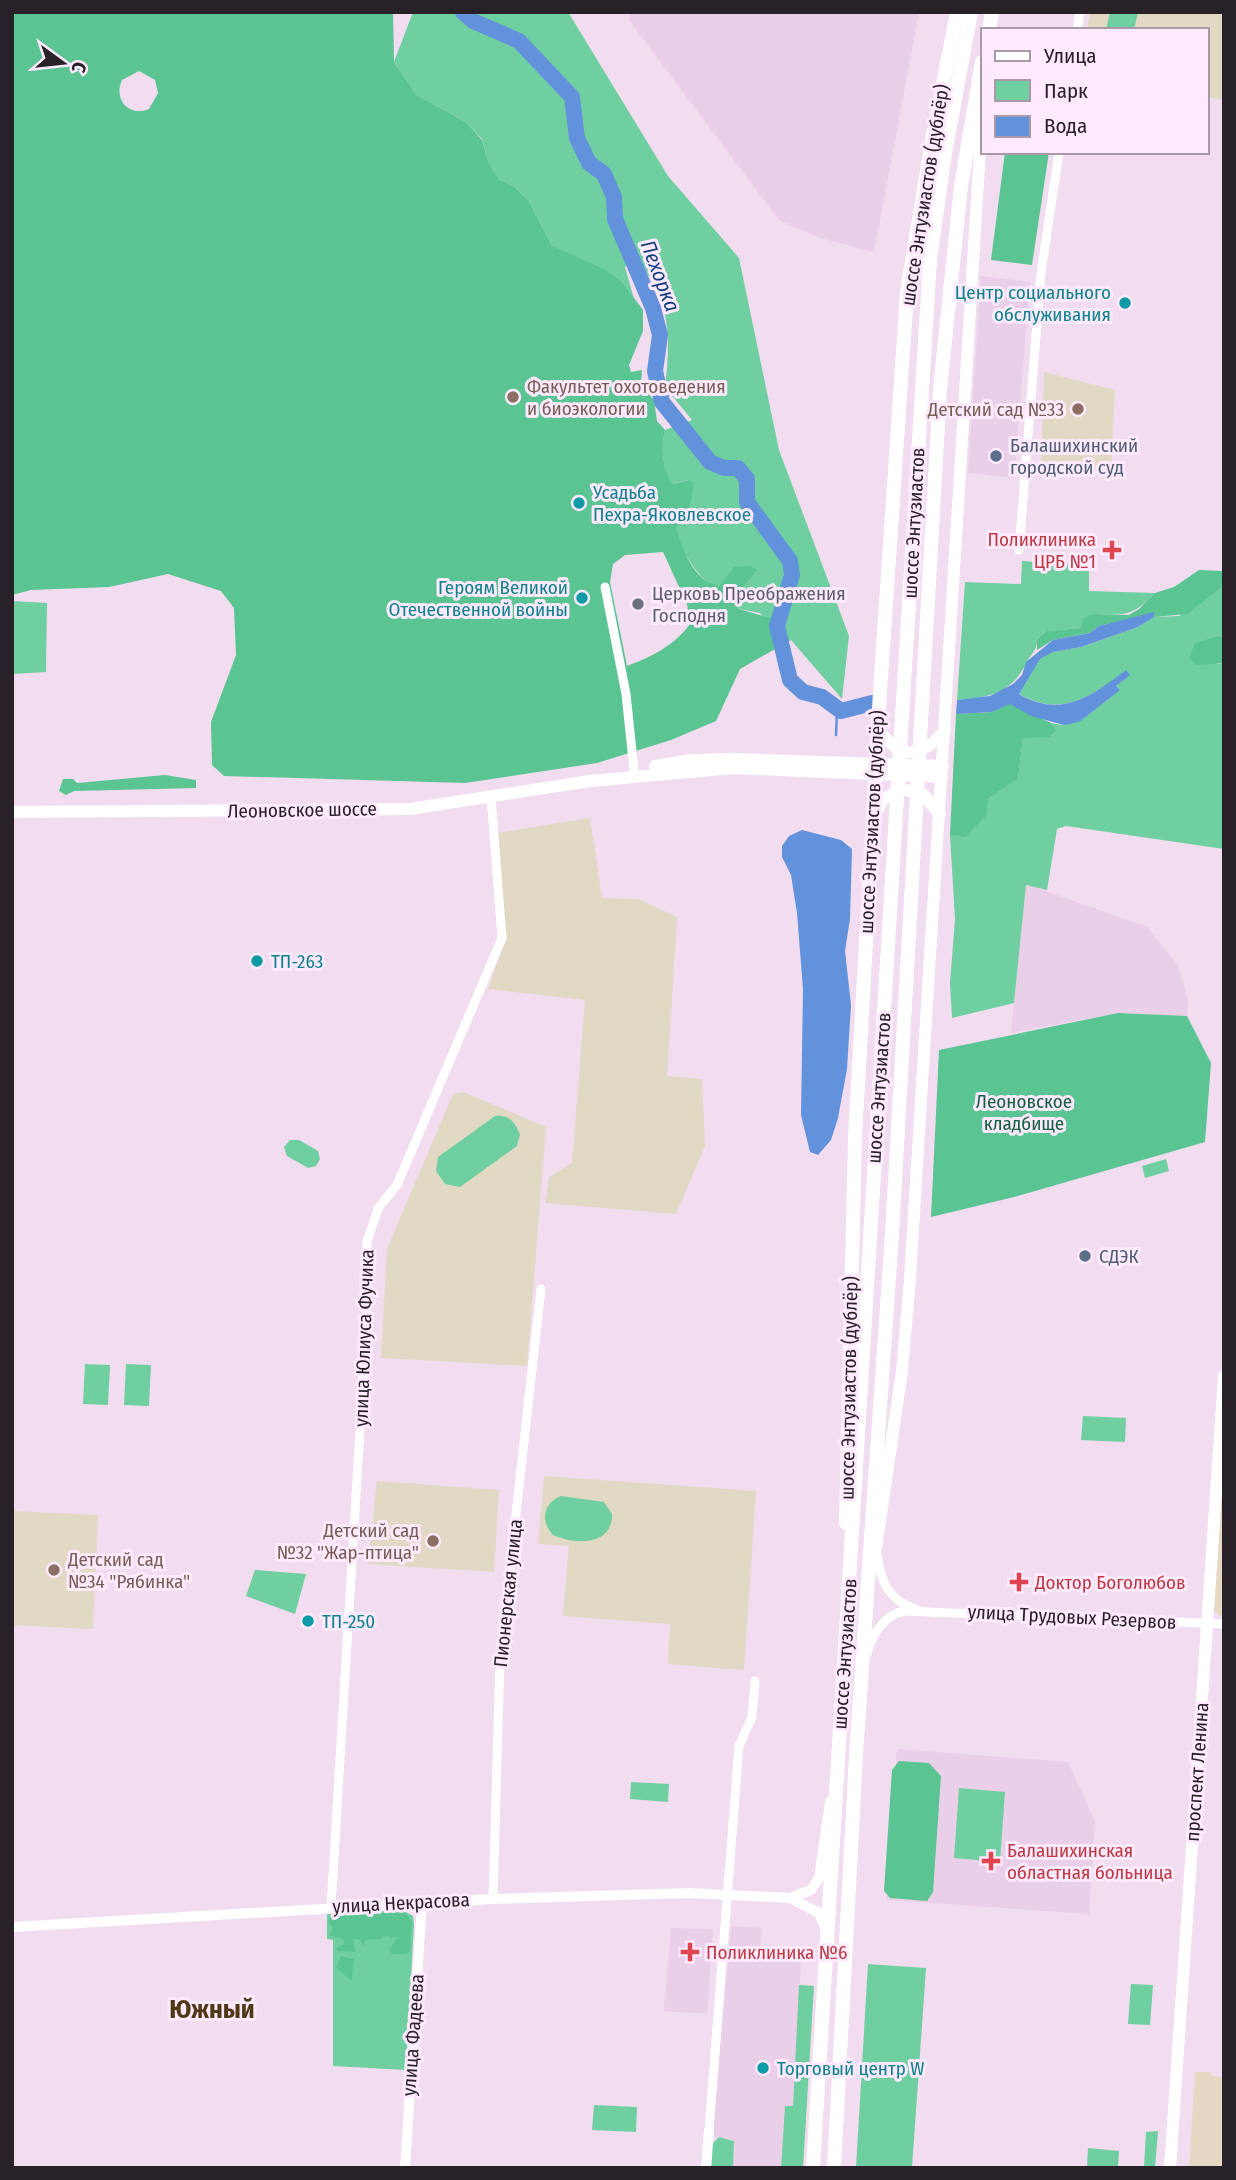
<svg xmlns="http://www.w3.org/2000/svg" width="1236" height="2180" viewBox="0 0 1236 2180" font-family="'Fira Sans Condensed',sans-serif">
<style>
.built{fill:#eacfe8}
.industrial{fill:#e7d7c5}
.education{fill:#e2d9c4}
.green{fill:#70cfa1}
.forest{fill:#5bc493;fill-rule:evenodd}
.water{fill:#6392dc}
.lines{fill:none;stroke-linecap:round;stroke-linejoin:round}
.stream{stroke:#6392dc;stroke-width:2.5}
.river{stroke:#6392dc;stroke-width:16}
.minor{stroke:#fff;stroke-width:9}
.tertiary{stroke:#fff;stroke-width:10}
.secondary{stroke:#fff;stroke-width:12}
.primary{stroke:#fff;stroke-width:14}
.trunk{stroke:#fff;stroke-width:14}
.culture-dot{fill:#0f9aa8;stroke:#fee9fd;stroke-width:2.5}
.education-dot{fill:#8d6e63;stroke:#fee9fd;stroke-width:2.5}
.service-dot{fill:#5c6f8a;stroke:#fee9fd;stroke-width:2.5}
.health-dot{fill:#e0444e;stroke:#fee9fd;stroke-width:2.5}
.worship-dot{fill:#6b7280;stroke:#fee9fd;stroke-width:2.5}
.labels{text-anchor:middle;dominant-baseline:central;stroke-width:6;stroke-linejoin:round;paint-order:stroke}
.street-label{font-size:19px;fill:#282128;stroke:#fee9fd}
.culture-label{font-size:19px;fill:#0d838f;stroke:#fee9fd;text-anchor:start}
.education-label{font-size:19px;fill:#785e54;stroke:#fee9fd;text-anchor:start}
.service-label{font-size:19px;fill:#4e5e75;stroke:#fee9fd;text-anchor:start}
.health-label{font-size:19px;fill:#be3a42;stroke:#fee9fd;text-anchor:start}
.worship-label{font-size:19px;fill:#5b616d;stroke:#fee9fd;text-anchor:start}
.park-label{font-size:19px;fill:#116141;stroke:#fee9fd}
.water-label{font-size:21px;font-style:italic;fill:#123e80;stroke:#fee9fd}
.district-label{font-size:26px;font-weight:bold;fill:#513917;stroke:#fee9fd}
</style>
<rect width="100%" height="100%" fill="#f1dcf0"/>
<g class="built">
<path d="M630 12H919L874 252 817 237 779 220 629 20Z"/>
<path d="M981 276 1030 282 1014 478 968 473Z"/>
<path d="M1026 884 1147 927 1178 965 1188 1002 1187 1016 1118 1013 1011 1033Z"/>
<path d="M897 1749 1068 1762 1095 1821 1089 1914 887 1900Z"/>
<path d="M731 1926 762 1928 759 1959 801 1960 793 2106H785L781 2168H733L734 2140 712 2137Z"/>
<path d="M671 1928 713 1929 707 2014 664 2011Z"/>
</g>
<g class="industrial">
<path d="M1224 1435V1619L1213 1610Z"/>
<path d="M1195 2072H1211V2076L1224 2077V2168H1189Z"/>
</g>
<g class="education">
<path d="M1090 12H1224V101L1206 96V30H1087Z"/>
<path d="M1044 372 1115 390 1111 470 1041 466Z"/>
<path d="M590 818 602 898 639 899 677 917 667 1076 702 1079 705 1146 676 1214 545 1203 549 1177 572 1163 585 1000 488 989 506 937 497 833Z"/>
<path d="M464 1092 546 1127 527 1366 381 1358 387 1249 453 1094Z"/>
<path d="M544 1476 756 1491 744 1670 668 1664 670 1624 563 1616 569 1546 538 1544Z"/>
<path d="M377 1481 499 1490 494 1572 368 1564Z"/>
<path d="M12 1511 98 1515 93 1629 12 1625Z"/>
</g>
<g class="green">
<path d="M413 12H568L668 176 739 258 779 450 849 636 842 699 791 640 775 633 760 613 739 609 732 601 758 570C746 575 730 585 717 586 701 586 675 541 675 527 676 512 685 494 688 480L672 484C662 471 661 447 665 430L692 420 665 387C671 337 671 296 635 259L625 267 634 299 623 283 552 246 529 201 515 187 499 179 488 161 482 139 466 122 417 95 394 62Z"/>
<path d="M1110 12H1138L1134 30H1106Z"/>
<path d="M1022 561 1089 565V591L1155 593C1133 616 1127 615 1095 614L1081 628 1046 631 1037 640C1037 652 1030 654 1026 664 1011 693 989 698 957 700L965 582 1021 584Z"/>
<path d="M1224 585V638L1219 636 1217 664 1224 663V849L1066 826 1057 829 1047 890 1026 885 1014 1003 952 1018 950 983 955 919 950 835 965 836 988 799 1018 779 1023 737 1055 730 1051 723 1064 725 1119 690 1116 686 1129 675 1126 671C1091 697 1061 718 1019 694L1039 659 1052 652 1081 647 1138 627 1154 617 1179 616Z"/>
<path d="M12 601 47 603 46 672 12 674Z"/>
<path d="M495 1116C509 1114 516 1123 520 1135L517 1146 460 1187 445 1184 436 1171 438 1157Z"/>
<path d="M290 1140H299L318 1151 320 1159 316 1166 308 1168 287 1156 284 1147Z"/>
<path d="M1166 1159 1169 1171 1145 1178 1142 1166Z"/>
<path d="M85 1364 110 1365 108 1405 83 1404Z"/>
<path d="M126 1364 151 1365 149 1406 124 1405Z"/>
<path d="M1083 1416 1126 1418 1125 1442 1081 1440Z"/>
<path d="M561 1496 604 1502 612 1514C613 1546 575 1545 553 1535 540 1521 543 1503 561 1496Z"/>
<path d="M255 1570 306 1574 295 1614 246 1596Z"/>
<path d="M631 1782 669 1784 668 1802 630 1799Z"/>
<path d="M959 1788 1005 1792 1000 1862 954 1858Z"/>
<path d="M402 1910 413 1916 414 1924 406 2070 333 2066V1940L327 1939V1914Z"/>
<path d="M868 1964 926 1968 912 2168H856Z"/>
<path d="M1131 1984 1153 1985 1150 2025 1128 2024Z"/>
<path d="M799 1985 814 1986 803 2168H781L785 2106H793Z"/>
<path d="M594 2105 637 2107 636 2132 592 2130Z"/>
<path d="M1158 2131 1155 2168H1144L1146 2132Z"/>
<path d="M719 2137 734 2141 733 2168H711L712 2144Z"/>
<path d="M1088 2148 1119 2151 1118 2168H1087Z"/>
</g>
<g class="forest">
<path d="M12 12H393L394 62 417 95 466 122 482 140 488 161 499 179 515 187 529 201 552 246 606 270 623 283 643 310V331L629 365 631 372 642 370 641 385 654 400 657 421 665 430C661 447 662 471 673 484L689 480 694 483 688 517 676 527C681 548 695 583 719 586L734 567 750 566 758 570 732 601 739 609 773 619 775 633 791 640 740 669 716 721 671 740 597 763 465 783 224 776 212 765 211 722 236 655 234 608 221 591 168 574 109 587 31 590 12 595ZM139 71 155 80 158 93 149 109C129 117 113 100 122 80ZM663 552 687 604 690 624C674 646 651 657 627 666L610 582 613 564 625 555Z"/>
<path d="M1005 152H1049L1032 265 991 260Z"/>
<path d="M1199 570 1224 571V585L1187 614 1154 617V613L1099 626 1090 633 1053 640 1037 650V640L1046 631 1081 628 1083 618 1095 614 1129 615 1139 609 1155 593 1174 587Z"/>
<path d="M1219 636 1224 638V663L1196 665 1189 658 1195 643Z"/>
<path d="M1010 703 1051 723 1056 730 1050 737 1023 738 1018 779 988 799 986 816 965 837 950 835 956 714 992 712Z"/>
<path d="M165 775 196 780V788L74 791 66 795 59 791 63 779H73L77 783Z"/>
<path d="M1118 1013 1187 1016 1211 1063 1205 1142 1014 1197 931 1217 939 1050Z"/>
<path d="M899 1761 929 1763 941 1776 933 1892 927 1901 890 1898 884 1891 892 1770Z"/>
<path d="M405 1912 412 1922 410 1951 406 1954H392L389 1949 398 1937 390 1938 387 1935 380 1939 366 1940 363 1946 360 1940 353 1938 355 1952 337 1951 336 1948 344 1944 343 1939 330 1936 332 1927 328 1922 331 1916Z"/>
<path d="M341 1956 354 1959 352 1981 336 1968Z"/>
</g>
<g class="water">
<path d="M1154 612V617L1138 627 1081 647 1053 652 1040 659 1019 694C1061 719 1092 696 1126 670L1130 675 1116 686 1120 690 1079 722 1064 725 1031 716 1010 704 992 712 956 714 957 700 990 696 1013 684 1022 675 1026 662 1053 640 1090 633 1099 626Z"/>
<path d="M802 830 841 840 852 849 850 919 845 951 851 1005 847 1069 838 1118 831 1140 818 1155 810 1152 801 1115 803 989 797 913 791 875 782 857V846L789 836Z"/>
</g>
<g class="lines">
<path class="stream" d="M836 735 837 709"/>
<path class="river" d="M463 12 473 21 519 41 572 97 577 138 589 163 604 174 614 197 615 219 653 308 660 335 655 371 662 402 710 462 724 468H738L747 479V502L790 561 792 575 777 626 790 680 803 692 822 697 841 711 872 703"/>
<g class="minor">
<path d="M1077 30 1080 12"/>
<path d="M1019 550 1041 273 1059 152"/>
<path d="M605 587 626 694 634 770"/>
<path d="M876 1545C879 1575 884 1599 916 1609"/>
<path d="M867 1654C873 1633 883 1616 904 1611L1224 1624"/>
<path d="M493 1899 500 1658 541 1289"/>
<path d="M331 1907 366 1331 367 1241 379 1207 397 1185 502 938 491 797"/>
<path d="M709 2130 739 1746 752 1717 755 1681"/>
</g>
<g class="tertiary">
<path d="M790 1898 819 1913 825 1928"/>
<path d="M12 1927 493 1899 689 1893 790 1898 811 1890 819 1878 830 1802"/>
<path d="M405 2168 422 1902"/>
<path d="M706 2168 709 2130"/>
</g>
<g class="secondary">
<path d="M878 728C899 761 921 759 945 730"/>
<path d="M655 766 691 760 734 759 943 766"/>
<path d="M12 812 410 809 590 781 734 768 942 777"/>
<path d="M874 816 883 799 903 789 924 795 940 815"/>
<path d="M876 1548 902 1371 910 1278 982 118"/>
<path d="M1170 2168 1224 1376"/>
</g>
<path class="primary" d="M846 1523 855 1137 880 692 907 292 932 141 957 12"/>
<g class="trunk">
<path d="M989 30 992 12"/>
<path d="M813 2168 930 260 945 153 971 12"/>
<path d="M834 2168 856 1755 892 1234 940 389 961 186 982 62"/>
</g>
</g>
<g class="culture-dot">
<circle cx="1125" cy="303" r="7"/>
<circle cx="579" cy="503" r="7"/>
<circle cx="582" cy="598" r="7"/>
<circle cx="257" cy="961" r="7"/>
<circle cx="308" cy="1621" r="7"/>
<circle cx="763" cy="2068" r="7"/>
</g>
<g class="education-dot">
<circle cx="513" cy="397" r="7"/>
<circle cx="1078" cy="409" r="7"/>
<circle cx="433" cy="1541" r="7"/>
<circle cx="54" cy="1570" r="7"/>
</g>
<g class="service-dot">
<circle cx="996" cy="456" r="7"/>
<circle cx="1085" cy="1256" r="7"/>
</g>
<g class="health-dot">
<path d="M1108.5 539.5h7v7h7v7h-7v7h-7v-7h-7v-7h7z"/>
<path d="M1015.5 1571.5h7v7h7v7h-7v7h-7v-7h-7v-7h7z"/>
<path d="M987.5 1850.5h7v7h7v7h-7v7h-7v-7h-7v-7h7z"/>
<path d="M686.5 1941.5h7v7h7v7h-7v7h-7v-7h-7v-7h7z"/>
</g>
<circle class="worship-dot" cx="638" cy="604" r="7"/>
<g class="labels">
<g class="street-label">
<text transform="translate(925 195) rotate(-81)">шоссе Энтузиастов (дублёр)</text>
<text transform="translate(914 523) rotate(-87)">шоссе Энтузиастов</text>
<text transform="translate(302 810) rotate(-1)">Леоновское шоссе</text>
<text transform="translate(872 822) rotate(-87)">шоссе Энтузиастов (дублёр)</text>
<text transform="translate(879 1088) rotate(-86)">шоссе Энтузиастов</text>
<text transform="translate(364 1338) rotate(-88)">улица Юлиуса Фучика</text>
<text transform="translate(849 1388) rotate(-89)">шоссе Энтузиастов (дублёр)</text>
<text transform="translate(508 1593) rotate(-84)">Пионерская улица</text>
<text transform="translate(1072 1617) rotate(3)">улица Трудовых Резервов</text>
<text transform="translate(845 1654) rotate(-86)">шоссе Энтузиастов</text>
<text transform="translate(1197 1772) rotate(-86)">проспект Ленина</text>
<text transform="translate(401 1903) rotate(-3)">улица Некрасова</text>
<text transform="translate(413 2035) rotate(-86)">улица Фадеева</text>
</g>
<g class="culture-label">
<text x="1111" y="292" text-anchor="end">Центр социального<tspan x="1111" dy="22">обслуживания</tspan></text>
<text x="593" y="492">Усадьба<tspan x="593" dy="22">Пехра-Яковлевское</tspan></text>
<text x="568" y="587" text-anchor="end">Героям Великой<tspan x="568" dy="22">Отечественной войны</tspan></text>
<text x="271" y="961">ТП-263</text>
<text x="322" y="1621">ТП-250</text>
<text x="777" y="2068">Торговый центр W</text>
</g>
<g class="education-label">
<text x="527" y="386">Факультет охотоведения<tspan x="527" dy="22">и биоэкологии</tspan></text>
<text x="1064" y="409" text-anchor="end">Детский сад №33</text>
<text x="419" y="1530" text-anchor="end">Детский сад<tspan x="419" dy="22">№32 "Жар-птица"</tspan></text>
<text x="68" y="1559">Детский сад<tspan x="68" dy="22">№34 "Рябинка"</tspan></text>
</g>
<g class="service-label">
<text x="1010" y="445">Балашихинский<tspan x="1010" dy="22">городской суд</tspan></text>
<text x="1099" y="1256">СДЭК</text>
</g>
<g class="health-label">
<text x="1096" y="539" text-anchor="end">Поликлиника<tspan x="1096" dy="22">ЦРБ №1</tspan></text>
<text x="1035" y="1582">Доктор Боголюбов</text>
<text x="1007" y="1850">Балашихинская<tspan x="1007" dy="22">областная больница</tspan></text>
<text x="706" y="1952">Поликлиника №6</text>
</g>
<g class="worship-label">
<text x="652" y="593">Церковь Преображения<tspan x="652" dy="22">Господня</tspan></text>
</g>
<g class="park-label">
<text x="1024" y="1101">Леоновское<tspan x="1024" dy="22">кладбище</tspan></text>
</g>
<g class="water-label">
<text transform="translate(660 276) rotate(69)">Пехорка</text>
</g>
<g class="district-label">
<text x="212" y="2009">Южный</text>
</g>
</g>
<rect width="1236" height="2180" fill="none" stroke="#282128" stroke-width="28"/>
<rect x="981" y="28" width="228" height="126" fill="#fee9fd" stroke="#a899a8" stroke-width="2"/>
<rect x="995" y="51" width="35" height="10" fill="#ffffff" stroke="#a899a8" stroke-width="2"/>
<text x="1044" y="63" font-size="21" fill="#282128">Улица</text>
<rect x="995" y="80" width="35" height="21" fill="#70cfa1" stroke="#a899a8" stroke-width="2"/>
<text x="1044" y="98" font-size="21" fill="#282128">Парк</text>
<rect x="995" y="116" width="35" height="21" fill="#6392dc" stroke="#a899a8" stroke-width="2"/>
<text x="1044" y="133" font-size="21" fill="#282128">Вода</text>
<g transform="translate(63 63) rotate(105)" stroke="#fee9fd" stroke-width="5" paint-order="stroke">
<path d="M0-5L12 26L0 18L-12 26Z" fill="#282128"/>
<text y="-10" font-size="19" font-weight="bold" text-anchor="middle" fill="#282128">С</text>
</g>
</svg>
